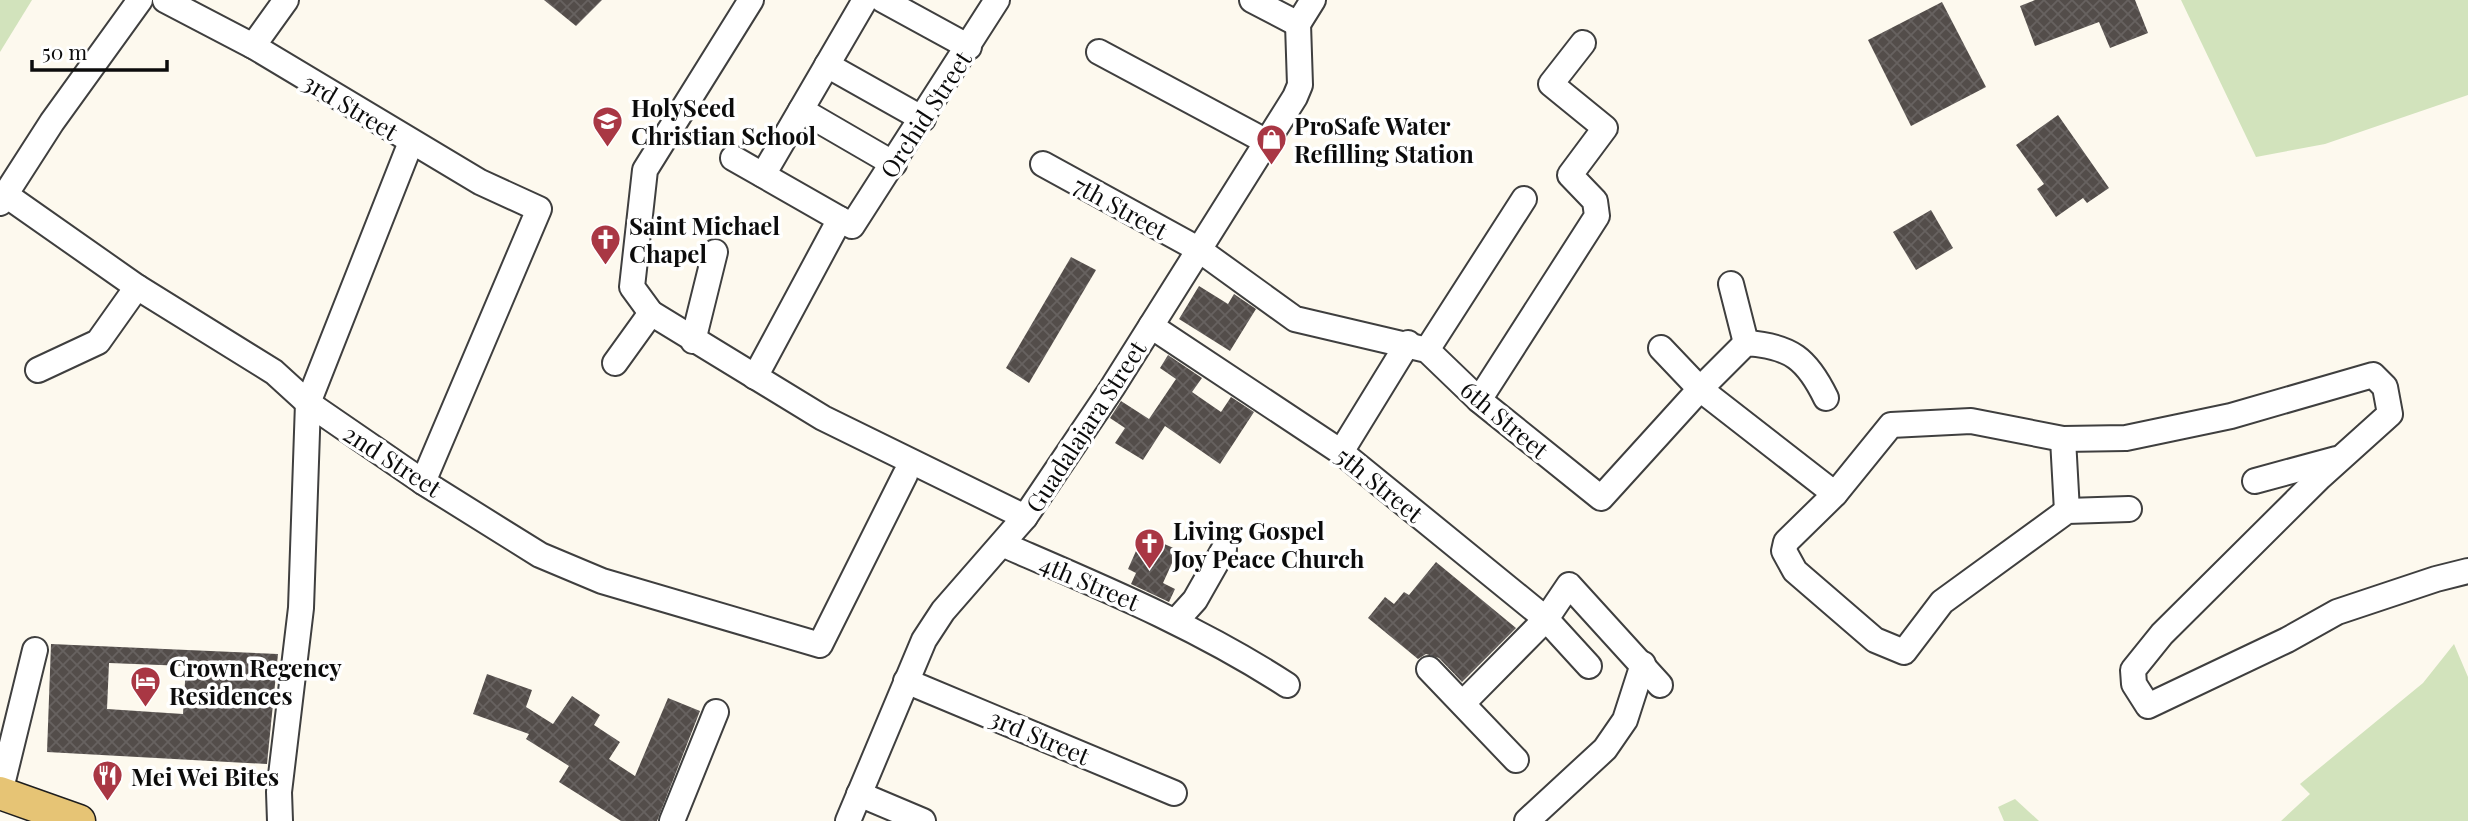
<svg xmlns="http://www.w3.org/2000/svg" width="2468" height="821" viewBox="0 0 2468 821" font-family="'Playfair Display',serif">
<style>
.grass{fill:#d2e3bc}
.building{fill:url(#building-cross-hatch);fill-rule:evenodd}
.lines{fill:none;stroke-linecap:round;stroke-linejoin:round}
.minor-casing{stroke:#3f3f3f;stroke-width:28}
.major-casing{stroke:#1d1d1d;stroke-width:35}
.minor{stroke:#fff;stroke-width:24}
.major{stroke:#e6c475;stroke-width:32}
.labels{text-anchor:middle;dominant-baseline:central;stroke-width:7;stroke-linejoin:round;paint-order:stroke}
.street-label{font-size:24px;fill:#0c0c0c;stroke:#fff}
.poi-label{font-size:24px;font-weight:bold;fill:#0c0c0c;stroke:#fff;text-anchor:start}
</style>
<defs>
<pattern id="building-cross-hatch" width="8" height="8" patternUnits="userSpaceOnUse" patternTransform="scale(1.75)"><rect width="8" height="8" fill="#534d4a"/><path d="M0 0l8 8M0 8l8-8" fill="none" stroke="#676260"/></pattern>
</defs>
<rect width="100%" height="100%" fill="#fdf9ee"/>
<g class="grass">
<path d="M0 0H32L0 52Z"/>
<path d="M2181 0H2468V95L2325 144 2256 157Z"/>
<path d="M2454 644 2468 677V821H2281L2310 794 2300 784 2423 683Z"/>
<path d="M2015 799 2039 821H2004L1998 807Z"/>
</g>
<g class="building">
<path d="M544 0H602L576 26Z"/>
<path d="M2035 0H2135L2148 33 2110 48 2099 22 2035 46 2020 6Z"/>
<path d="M1942 2 1986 87 1911 126 1868 40Z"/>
<path d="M2058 115 2109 188 2087 203 2083 198 2056 217 2037 189 2044 184 2016 145Z"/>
<path d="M1931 210 1953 248 1916 270 1893 232Z"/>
<path d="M1071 257 1096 270 1029 383 1006 368Z"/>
<path d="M1199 286 1228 304 1234 294 1256 309 1230 351 1179 319Z"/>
<path d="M1168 355 1202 378 1192 392 1221 412 1231 397 1254 412 1220 464 1165 426 1143 460 1115 443 1125 428 1110 418 1121 401 1149 419 1176 379 1160 368Z"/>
<path d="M1153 539 1178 550 1163 583 1175 589 1169 602 1131 584 1136 573 1128 569 1136 551 1145 555Z"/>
<path d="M1436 562 1516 628 1462 682 1439 658 1426 654 1418 659 1368 618 1385 597 1394 604 1404 592 1409 595Z"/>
<path d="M51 644 278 654 267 764 47 752ZM109 663 186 666 183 714 107 709Z"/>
<path d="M487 674 532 690 526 707 553 724 572 696 600 715 594 725 620 742 609 759 635 776 668 698 700 711 657 821H621L559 782 569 766 526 739 529 734 473 714Z"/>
</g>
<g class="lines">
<defs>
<g id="minor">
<path d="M165 0 253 46 480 182 539 209 423 482"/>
<path d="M751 0 645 170 632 287 651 313 823 418 1025 517"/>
<path d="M883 0 969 47"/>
<path d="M1252 0 1298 24"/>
<path d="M1298 24 1313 0"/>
<path d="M253 46 286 0"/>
<path d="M1099 52 1267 142"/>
<path d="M827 65 923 119"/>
<path d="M801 110 894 164"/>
<path d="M733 158 852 226 997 0"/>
<path d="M1043 164 1198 249 1295 319 1427 350 1479 400 1601 498 1700 389 1746 343C1791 346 1807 359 1826 398"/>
<path d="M763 175 865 0"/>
<path d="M6 195 137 287 274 372 308 403 423 482 540 555 602 581 820 645 905 475"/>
<path d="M0 203 52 122 140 0"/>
<path d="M1731 284 1746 343"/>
<path d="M1151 326 1341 452 1546 619 1589 666"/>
<path d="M693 341 715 252"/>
<path d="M1661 348 1700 389 1835 494"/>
<path d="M1427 350 1524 199"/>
<path d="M615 363 651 313"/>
<path d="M38 370 98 342 137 287"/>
<path d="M755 377 840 219"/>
<path d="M1479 400 1597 216 1595 201 1570 175 1605 128 1551 84 1583 43"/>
<path d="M2063 439 2067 511"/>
<path d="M1341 452 1408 343"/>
<path d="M2255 481 2336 459"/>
<path d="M2129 509 2067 511 1942 602 1904 652 1875 640 1795 571 1784 551 1786 542 1835 494 1891 425 1971 421 2063 439 2126 438 2231 416 2373 375 2385 387 2390 414 2320 477 2162 634 2133 670 2134 684 2148 706 2287 640 2337 612 2436 579 2468 571"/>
<path d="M1004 545C1101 587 1198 627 1287 685"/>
<path d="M1176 621 1195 600 1224 549"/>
<path d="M1429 669 1516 760"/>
<path d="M906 681 1174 793"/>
<path d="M1463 703 1546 619 1569 585 1660 685"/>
<path d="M0 793 35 650"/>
<path d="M859 794 923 821"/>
<path d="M280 821 279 792 301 608 308 403 411 142"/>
<path d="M672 821 716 712"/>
<path d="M848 821 924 640 943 611 1025 517 1112 388 1295 97 1300 85 1298 24"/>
<path d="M1527 821 1605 749 1625 720 1643 664"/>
</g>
<path id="major" d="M0 793 79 821"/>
</defs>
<use href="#minor" class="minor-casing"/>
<use href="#major" class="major-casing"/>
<use href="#minor" class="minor"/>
<use href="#major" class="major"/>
</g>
<defs>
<symbol id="school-pin" viewBox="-11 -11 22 30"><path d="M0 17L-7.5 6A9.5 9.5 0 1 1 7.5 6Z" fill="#a93744" stroke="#fff"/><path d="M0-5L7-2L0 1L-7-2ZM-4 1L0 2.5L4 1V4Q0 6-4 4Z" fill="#fff"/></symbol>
<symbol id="shop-pin" viewBox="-11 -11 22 30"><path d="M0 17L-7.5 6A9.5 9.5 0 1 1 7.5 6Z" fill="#a93744" stroke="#fff"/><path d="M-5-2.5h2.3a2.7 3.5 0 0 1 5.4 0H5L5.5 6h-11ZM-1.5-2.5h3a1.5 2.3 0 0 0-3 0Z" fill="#fff"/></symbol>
<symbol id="church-pin" viewBox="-11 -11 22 30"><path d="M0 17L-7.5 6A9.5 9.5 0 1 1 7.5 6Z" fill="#a93744" stroke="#fff"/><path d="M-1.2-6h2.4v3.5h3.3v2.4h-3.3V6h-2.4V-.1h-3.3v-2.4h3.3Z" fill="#fff"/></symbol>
<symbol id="hotel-pin" viewBox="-11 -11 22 30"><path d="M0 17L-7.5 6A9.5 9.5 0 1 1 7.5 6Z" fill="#a93744" stroke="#fff"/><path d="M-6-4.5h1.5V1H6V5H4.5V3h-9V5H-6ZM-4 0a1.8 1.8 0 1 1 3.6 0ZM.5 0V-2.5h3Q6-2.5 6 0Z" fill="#fff"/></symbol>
<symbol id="restaurant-pin" viewBox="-11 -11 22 30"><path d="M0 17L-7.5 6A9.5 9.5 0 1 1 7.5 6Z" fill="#a93744" stroke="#fff"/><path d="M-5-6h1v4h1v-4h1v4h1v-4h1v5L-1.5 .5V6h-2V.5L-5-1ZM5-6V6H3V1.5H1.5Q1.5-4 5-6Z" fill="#fff"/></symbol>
</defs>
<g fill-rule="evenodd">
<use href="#school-pin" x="590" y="104" width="35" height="47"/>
<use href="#shop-pin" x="1254" y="122" width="35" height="47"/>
<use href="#church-pin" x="588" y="222" width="35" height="47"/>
<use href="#church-pin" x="1132" y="526" width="35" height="47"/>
<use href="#hotel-pin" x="128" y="664" width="35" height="47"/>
<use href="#restaurant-pin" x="90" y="758" width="35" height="47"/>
</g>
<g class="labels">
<g class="street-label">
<text transform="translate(351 106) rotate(31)">3rd Street</text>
<text transform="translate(925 114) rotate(-57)">Orchid Street</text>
<text transform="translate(1121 207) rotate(29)">7th Street</text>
<text transform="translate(1505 419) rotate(40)">6th Street</text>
<text transform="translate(1085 426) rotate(-57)">Guadalajara Street</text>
<text transform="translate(393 460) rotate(33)">2nd Street</text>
<text transform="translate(1380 484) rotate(39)">5th Street</text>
<text transform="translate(1090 582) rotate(23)">4th Street</text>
<text transform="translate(1040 736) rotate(23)">3rd Street</text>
</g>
<g class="poi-label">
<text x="631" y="107">HolySeed<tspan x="631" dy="28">Christian School</tspan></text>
<text x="1294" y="125">ProSafe Water<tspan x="1294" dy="28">Refilling Station</tspan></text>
<text x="629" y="225">Saint Michael<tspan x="629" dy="28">Chapel</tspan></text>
<text x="1173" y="530">Living Gospel<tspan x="1173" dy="28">Joy Peace Church</tspan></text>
<text x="169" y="667">Crown Regency<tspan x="169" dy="28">Residences</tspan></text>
<text x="131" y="776">Mei Wei Bites</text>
</g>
</g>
<path d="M32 60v10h135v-10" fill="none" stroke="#0c0c0c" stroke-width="3.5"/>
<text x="42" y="60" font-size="21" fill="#0c0c0c" stroke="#ffffff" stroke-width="5" paint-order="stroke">50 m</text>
</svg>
